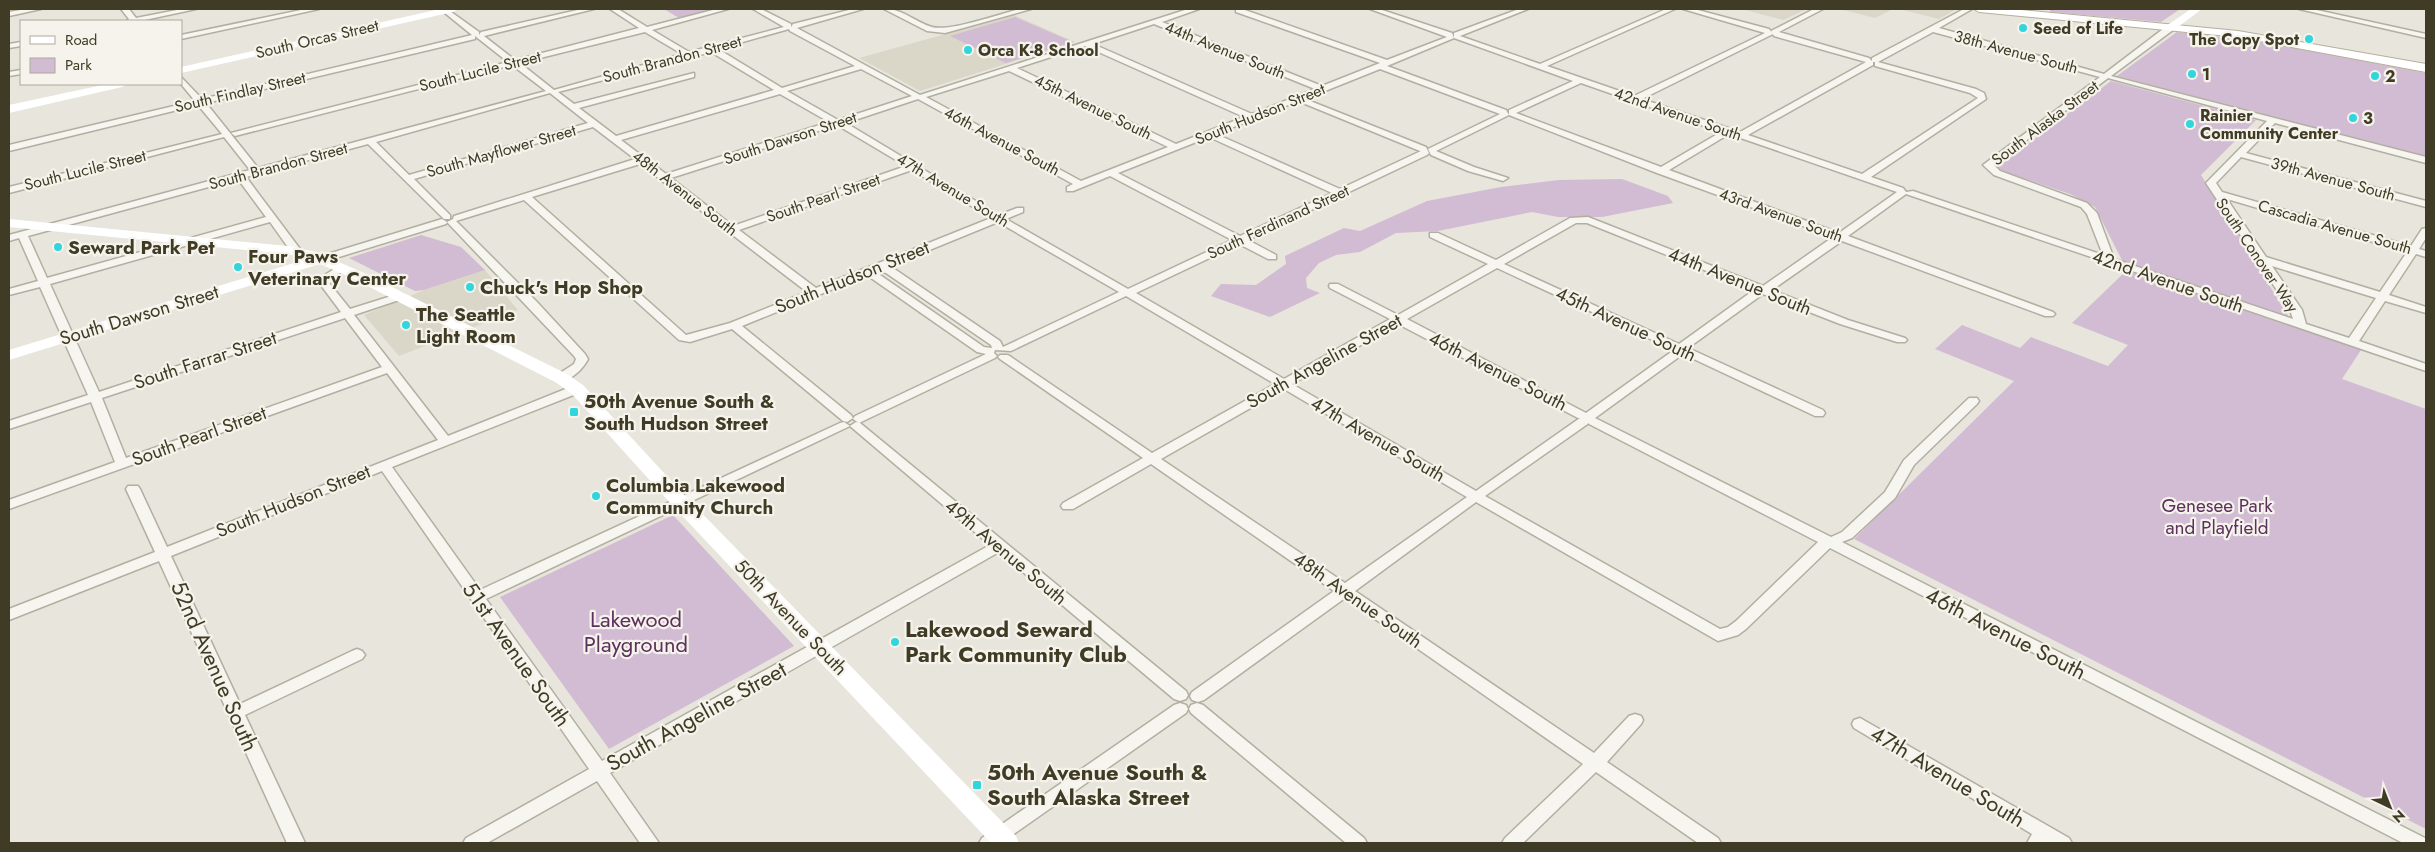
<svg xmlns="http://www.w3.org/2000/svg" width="2435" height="852" viewBox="0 0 2435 852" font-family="Jost,sans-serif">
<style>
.built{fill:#dad7c9}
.green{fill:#d1bcd3}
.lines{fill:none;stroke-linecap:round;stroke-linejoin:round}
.street-casing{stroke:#b2afa1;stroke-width:3}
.primary-casing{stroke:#b5af9a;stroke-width:2}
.street{fill:#f6f5ef;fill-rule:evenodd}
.secondary{fill:#fff;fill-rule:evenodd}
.primary{fill:#fff;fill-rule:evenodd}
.poi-dot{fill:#31d6dc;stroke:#f5f3eb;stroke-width:2}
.labels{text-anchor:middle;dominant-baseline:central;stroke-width:4.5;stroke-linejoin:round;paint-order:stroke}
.far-poi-label{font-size:16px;font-weight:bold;fill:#403b24;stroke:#f5f3eb;text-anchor:start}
.far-street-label{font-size:16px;fill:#403b24;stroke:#f5f3eb}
.poi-label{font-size:19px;font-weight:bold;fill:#403b24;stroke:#f5f3eb;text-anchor:start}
.street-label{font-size:19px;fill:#403b24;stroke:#f5f3eb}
.park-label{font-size:19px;fill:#5d305d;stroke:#f5f3eb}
.near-park-label{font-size:22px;fill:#5d305d;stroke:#f5f3eb}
.near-poi-label{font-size:22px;font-weight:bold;fill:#403b24;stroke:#f5f3eb;text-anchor:start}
.near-street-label{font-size:22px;fill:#403b24;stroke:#f5f3eb}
</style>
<rect width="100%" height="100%" fill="#e8e5dc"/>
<g class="built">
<path d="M1742 9H1807L1783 20Z"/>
<path d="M1839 9H1893L1875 18Z"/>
<path d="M1899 9H1948L1955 10 1939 19Z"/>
<path d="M1014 15 1075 42 920 91 859 58Z"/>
<path d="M485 270 518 310 399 356 364 315 424 290Z"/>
</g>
<g class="green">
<path d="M664 9H714L679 18Z"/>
<path d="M2049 9H2180L2161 22 2051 12Z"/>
<path d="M1015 17 1073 42 1006 63 950 36Z"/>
<path d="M2177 32 2259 41 2426 73V157L2117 76Z"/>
<path d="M2111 81 2256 120 2201 175 2295 327 2361 350 2342 379 2426 409V829L1854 539 2014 381 1935 349 1962 325 2020 348 2031 337 2108 366 2128 345 2072 323 2127 270 2095 207 2070 194 1995 169Z"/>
<path d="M1622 179 1668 196 1673 203 1602 217H1558L1532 212 1438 231 1396 233 1360 252 1336 255 1319 263 1306 278 1307 288 1320 293 1270 317 1211 296 1221 284 1256 285 1286 264 1285 256 1344 228 1360 231 1427 201 1501 187 1559 180Z"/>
<path d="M421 235 461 247 485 270 424 290 415 291 349 258Z"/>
<path d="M673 515 794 646 609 749 500 597Z"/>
</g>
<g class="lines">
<defs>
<g id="street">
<path d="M26 9H41L9 16V12Z"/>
<path d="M121 9H129L136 18 182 9H196L140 21H126L129 19Z"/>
<path d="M306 9H319L181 39V35Z"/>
<path d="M440 9H447L479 32V35L481 32 582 9H594L484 36 515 60 639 28 610 9H618L647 27 717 9H728L652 30 689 52 784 27 753 9H761L791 24V27L793 24 853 9H863L797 28 920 95 1188 9H1199L1162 22 1322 86 1380 63 1236 12V9H1242L1387 60 1447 37 1370 9H1379L1452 33 1454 38V33L1519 9H1528L1460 36 1540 64 1666 9H1675L1547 66 1634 96 1765 33 1683 9H1694L1769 29 1773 34 1642 99 1740 132 1866 62 1774 36 1771 31 1814 9H1823L1779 32 1869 58 1872 61V58L1964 9H1972L1939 28 2104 74 2167 26H2173V30L2111 76 2426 157V163L2275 123 2246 153 2426 201V207L2241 157 2216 183 2222 192 2411 246 2422 229 2426 228V238L2419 249 2426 251V257L2416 254 2389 295 2426 307V313L2385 301 2359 341 2426 364V371L1906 194 1848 236 2053 312 2055 314 2053 316H2045L1842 241 1772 290 1848 320 1905 338 1907 340 1905 342H1897L1840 324 1763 294 1688 348 1823 410 1825 413 1823 416H1815L1683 354 1595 418 1831 537 1842 532 1885 492 1904 460 1969 398H1977L1979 401 1977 404 1914 465 1895 498 1852 538 1842 542 2425 838 2426 843H2403L1830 548 1746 629 1738 635 1718 641 1476 502 1355 591 1594 753 1629 716 1635 714 1641 716 1643 720 1641 724 1607 762 1718 838 1721 843H1698L1596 772 1523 843H1502L1505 838 1583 764 1345 598 1204 700 1198 702 1192 700 1190 696 1192 692 1334 591 1151 464 1073 509H1063L1061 506 1063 503 1143 458 1000 359 998 357 1000 355H1008L1152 453 1275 384 1126 296 1011 351 995 350 994 353 997 356 995 358 859 423 853 419 855 416 986 354 977 352 871 278 870 274 742 326 851 415 853 418 847 422 843 421 732 329 690 342 679 340 524 200 456 221 537 302 585 354 588 359C583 369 569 383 557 381L555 378 557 375 574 364 576 359 574 356 447 222 453 219 454 216 635 159 593 127 414 179 450 215V219H444L368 144 246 177 300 249V253H292L270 222 50 284 99 392 341 312 320 284 323 276 341 265 346 268 332 279 330 284 350 309 401 293 406 296 405 298 354 315 448 436 573 386H581L583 389 581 392 392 467 480 590 840 423 844 422 850 426 856 422 860 423 1186 691 1188 695 1186 699 1180 701 1174 699 999 552 610 773 659 843H640L597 781 487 843H463L466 838 589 769 382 471 171 556 240 704 352 651 357 649 362 651 365 655 362 659 245 715 305 843H287L159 561 9 620V609L155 552 126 489 128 486H138L140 489 167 547 438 440 387 373 9 509V500L115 462 91 402 9 429V421L88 395 40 287 9 295V289L38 281 19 238 9 241V235L250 170 224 137 9 193V187L222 134 198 105 9 151V145L195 101 181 84V77L202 99 472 35ZM1154 24 1315 89 1252 114 1093 44ZM789 29 790 31 855 66 782 88 718 49ZM645 32 682 54 554 90 520 63ZM1933 32 2100 77 1983 165 1994 175 2081 207 2087 214 2103 255 1913 191 1906 192 1903 188 1871 177 1986 99 1984 93 1976 89 1878 62ZM475 36 508 62 231 133 235 136 512 65 546 91 258 168 206 103 475 39ZM1454 38 1573 81 1509 110V115L1506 110 1387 66ZM1085 46 1244 117 1176 144 1017 68ZM711 52 774 90 616 136 579 108 694 77V73L574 104 558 92ZM1873 62H1875V66L1970 93 1978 98 1862 174 1748 135 1873 65ZM861 69 912 96 838 120 787 91ZM1380 69 1500 114 1428 149 1431 155 1468 171 1503 181 1508 178 1474 167 1436 151 1509 115 1657 173 1833 237 1763 286 1588 217 1570 218 1496 260 1438 233H1430V237L1488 264 1398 315 1338 284H1330L1329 286 1330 288 1390 319 1284 379 1136 293 1239 244 1268 259H1276V255L1248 240 1427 155 1429 153 1426 147 1305 99ZM1009 71 1168 147 1081 181 926 97ZM2108 78 2267 121 2206 183 2290 310 2293 319 2114 259 2097 213 2087 203 2000 171 1994 165ZM1581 83 1721 132 1661 167 1516 113ZM550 93 588 123 409 175 376 142ZM780 94 829 122 666 174 621 140ZM918 99 1073 184 1067 187V191H1073L1110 176 1232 240 1128 289 1006 219 1023 212V208H1017L999 215 846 123ZM1298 101 1420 151H1421L1340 189 1216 134ZM837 125 906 166 733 226 671 178ZM1729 134 1897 192 1839 233 1669 170ZM1209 137 1332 193 1240 236 1118 173ZM640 164 807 292 730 323 686 335 532 197ZM912 170 991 218 816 288 739 230ZM238 179 266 217 47 278 28 236ZM2227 199 2407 252 2380 292 2266 257ZM998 222 1119 292 1003 347 1000 341 893 268 888 267ZM1576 223H1587L1754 290 1679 344 1504 264ZM2272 266 2376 298 2349 338 2306 324 2302 310ZM1497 268 1674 350 1586 413 1407 319ZM881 272 886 273 991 345 992 348 984 347 880 275ZM345 318 382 367 126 458 102 398ZM1398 324 1578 418H1580L1476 491 1292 384ZM1284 389 1465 496 1467 497 1345 583 1161 459ZM1589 423V424L1818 542 1736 621 1728 627 1720 629 1485 496ZM850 426 990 545 602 761 486 599Z"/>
<path d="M884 9C902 8 915 22 932 27 950 32 999 14 1020 9H1031L945 33 927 31Z"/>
<path d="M2299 9H2312L2426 34V38Z"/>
<path d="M21 42V46L9 48V44Z"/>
<path d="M21 70V74L9 76V72Z"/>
<path d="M442 219 447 222 446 224 326 261 322 262 317 259 318 257Z"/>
<path d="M1180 703 1186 705 1188 709 1186 713 1001 843H979L982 838 1174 705Z"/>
<path d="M1197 703 1203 705 1364 838 1367 843H1346L1191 713 1189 709 1191 705Z"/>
<path d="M1860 718 2069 838 2072 843H2027L2032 834 1854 728 1852 724 1854 720Z"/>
</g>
<path id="primary" d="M1974 9H2011L2238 31 2426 64V72L2238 37 1979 12Z"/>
</defs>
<use href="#street" class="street-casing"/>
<use href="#primary" class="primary-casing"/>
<use href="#street" class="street"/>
<g class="secondary">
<path d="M440 9H458L453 12 181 73V67Z"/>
<path d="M2191 9H2202L2174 30H2166V26Z"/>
<path d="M107 84H128L122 87 9 113V105Z"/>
<path d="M9 219 288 246 316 252 364 273 567 374 583 385 687 498 1016 836 1019 843H991L673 506 571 393 555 382 354 279 320 264 9 360V350L307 259 288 254 9 227Z"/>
</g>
<use href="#primary" class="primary"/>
</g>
<g class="poi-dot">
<circle cx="2023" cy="28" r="5"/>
<circle cx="2309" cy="39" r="5"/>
<circle cx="968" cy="50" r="5"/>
<circle cx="2192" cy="74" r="5"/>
<circle cx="2375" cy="76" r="5"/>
<circle cx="2353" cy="118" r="5"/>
<circle cx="2190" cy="124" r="5"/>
<circle cx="58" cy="247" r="5"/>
<circle cx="238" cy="267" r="5"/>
<circle cx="470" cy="287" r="5"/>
<circle cx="406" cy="325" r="5"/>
<rect x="569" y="407" width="10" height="10" rx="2.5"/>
<circle cx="596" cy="496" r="5"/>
<circle cx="895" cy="642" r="5"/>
<rect x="972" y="780" width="10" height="10" rx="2.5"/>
</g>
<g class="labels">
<g class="far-poi-label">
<text x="2033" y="28">Seed of Life</text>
<text x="2299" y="39" text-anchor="end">The Copy Spot</text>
<text x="978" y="50">Orca K-8 School</text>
<text x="2202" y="74">1</text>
<text x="2385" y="76">2</text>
<text x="2200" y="115">Rainier<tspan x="2200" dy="18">Community Center</tspan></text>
<text x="2363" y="118">3</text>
</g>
<g class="far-street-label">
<text transform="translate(317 39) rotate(-13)">South Orcas Street</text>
<text transform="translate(1225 50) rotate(22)">44th Avenue South</text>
<text transform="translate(2016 52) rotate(15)">38th Avenue South</text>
<text transform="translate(672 59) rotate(-15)">South Brandon Street</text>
<text transform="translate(480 71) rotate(-14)">South Lucile Street</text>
<text transform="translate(240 92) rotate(-13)">South Findlay Street</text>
<text transform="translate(1093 107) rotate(26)">45th Avenue South</text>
<text transform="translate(1260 114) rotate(-22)">South Hudson Street</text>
<text transform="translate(1678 114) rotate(19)">42nd Avenue South</text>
<text transform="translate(2045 123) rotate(-37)">South Alaska Street</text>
<text transform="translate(790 138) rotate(-18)">South Dawson Street</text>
<text transform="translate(1002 141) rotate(28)">46th Avenue South</text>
<text transform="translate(501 151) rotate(-16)">South Mayflower Street</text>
<text transform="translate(278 166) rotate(-15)">South Brandon Street</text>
<text transform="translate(85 170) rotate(-14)">South Lucile Street</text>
<text transform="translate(2333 179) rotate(15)">39th Avenue South</text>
<text transform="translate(953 190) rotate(31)">47th Avenue South</text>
<text transform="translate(685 193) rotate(38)">48th Avenue South</text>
<text transform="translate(823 198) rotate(-19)">South Pearl Street</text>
<text transform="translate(1781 215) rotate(20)">43rd Avenue South</text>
<text transform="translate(1278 222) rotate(-25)">South Ferdinand Street</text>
<text transform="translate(2335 227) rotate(16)">Cascadia Avenue South</text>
<text transform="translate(2257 255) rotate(56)">South Conover Way</text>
</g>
<g class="poi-label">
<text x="68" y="247">Seward Park Pet</text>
<text x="248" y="256">Four Paws<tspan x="248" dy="22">Veterinary Center</tspan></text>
<text x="480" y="287">Chuck's Hop Shop</text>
<text x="416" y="314">The Seattle<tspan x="416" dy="22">Light Room</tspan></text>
<text x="584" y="401">50th Avenue South &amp;<tspan x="584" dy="22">South Hudson Street</tspan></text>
<text x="606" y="485">Columbia Lakewood<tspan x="606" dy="22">Community Church</tspan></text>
</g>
<g class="street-label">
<text transform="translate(852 277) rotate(-22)">South Hudson Street</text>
<text transform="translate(1740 281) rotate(22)">44th Avenue South</text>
<text transform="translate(2168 281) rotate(19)">42nd Avenue South</text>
<text transform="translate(139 315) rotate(-17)">South Dawson Street</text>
<text transform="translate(1626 324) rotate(25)">45th Avenue South</text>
<text transform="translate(205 360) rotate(-18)">South Farrar Street</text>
<text transform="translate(1324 361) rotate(-29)">South Angeline Street</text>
<text transform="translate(1498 371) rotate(27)">46th Avenue South</text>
<text transform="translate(199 436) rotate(-20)">South Pearl Street</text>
<text transform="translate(1378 439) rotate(30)">47th Avenue South</text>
<text transform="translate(293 501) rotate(-22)">South Hudson Street</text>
<text transform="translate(1006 552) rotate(40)">49th Avenue South</text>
<text transform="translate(1358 600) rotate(35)">48th Avenue South</text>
<text transform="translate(791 617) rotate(46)">50th Avenue South</text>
</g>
<g class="park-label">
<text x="2217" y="505">Genesee Park<tspan x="2217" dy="22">and Playfield</tspan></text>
</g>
<g class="near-park-label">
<text x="636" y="619">Lakewood<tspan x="636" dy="25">Playground</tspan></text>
</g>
<g class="near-poi-label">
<text x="905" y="629">Lakewood Seward<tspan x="905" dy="25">Park Community Club</tspan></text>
<text x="987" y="772">50th Avenue South &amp;<tspan x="987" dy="25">South Alaska Street</tspan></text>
</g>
<g class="near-street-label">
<text transform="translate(2006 633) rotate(27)">46th Avenue South</text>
<text transform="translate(517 654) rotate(55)">51st Avenue South</text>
<text transform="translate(215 666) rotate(66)">52nd Avenue South</text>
<text transform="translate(696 716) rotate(-29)">South Angeline Street</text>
<text transform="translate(1948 776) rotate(31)">47th Avenue South</text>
</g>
</g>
<rect width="2435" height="852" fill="none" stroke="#403b24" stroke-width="20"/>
<rect x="20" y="20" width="162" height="65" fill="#f5f3eb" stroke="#ada99b"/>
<rect x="30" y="36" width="25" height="8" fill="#ffffff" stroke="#ada99b"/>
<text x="65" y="45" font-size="15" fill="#403b24">Road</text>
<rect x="30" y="58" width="25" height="15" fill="#d1bcd3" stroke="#ada99b"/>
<text x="65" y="70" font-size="15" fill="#403b24">Park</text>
<g transform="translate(2390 807) rotate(137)" stroke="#f5f3eb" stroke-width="4" paint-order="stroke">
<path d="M0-4L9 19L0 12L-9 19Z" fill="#403b24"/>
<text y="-8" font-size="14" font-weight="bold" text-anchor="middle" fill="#403b24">N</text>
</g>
</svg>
